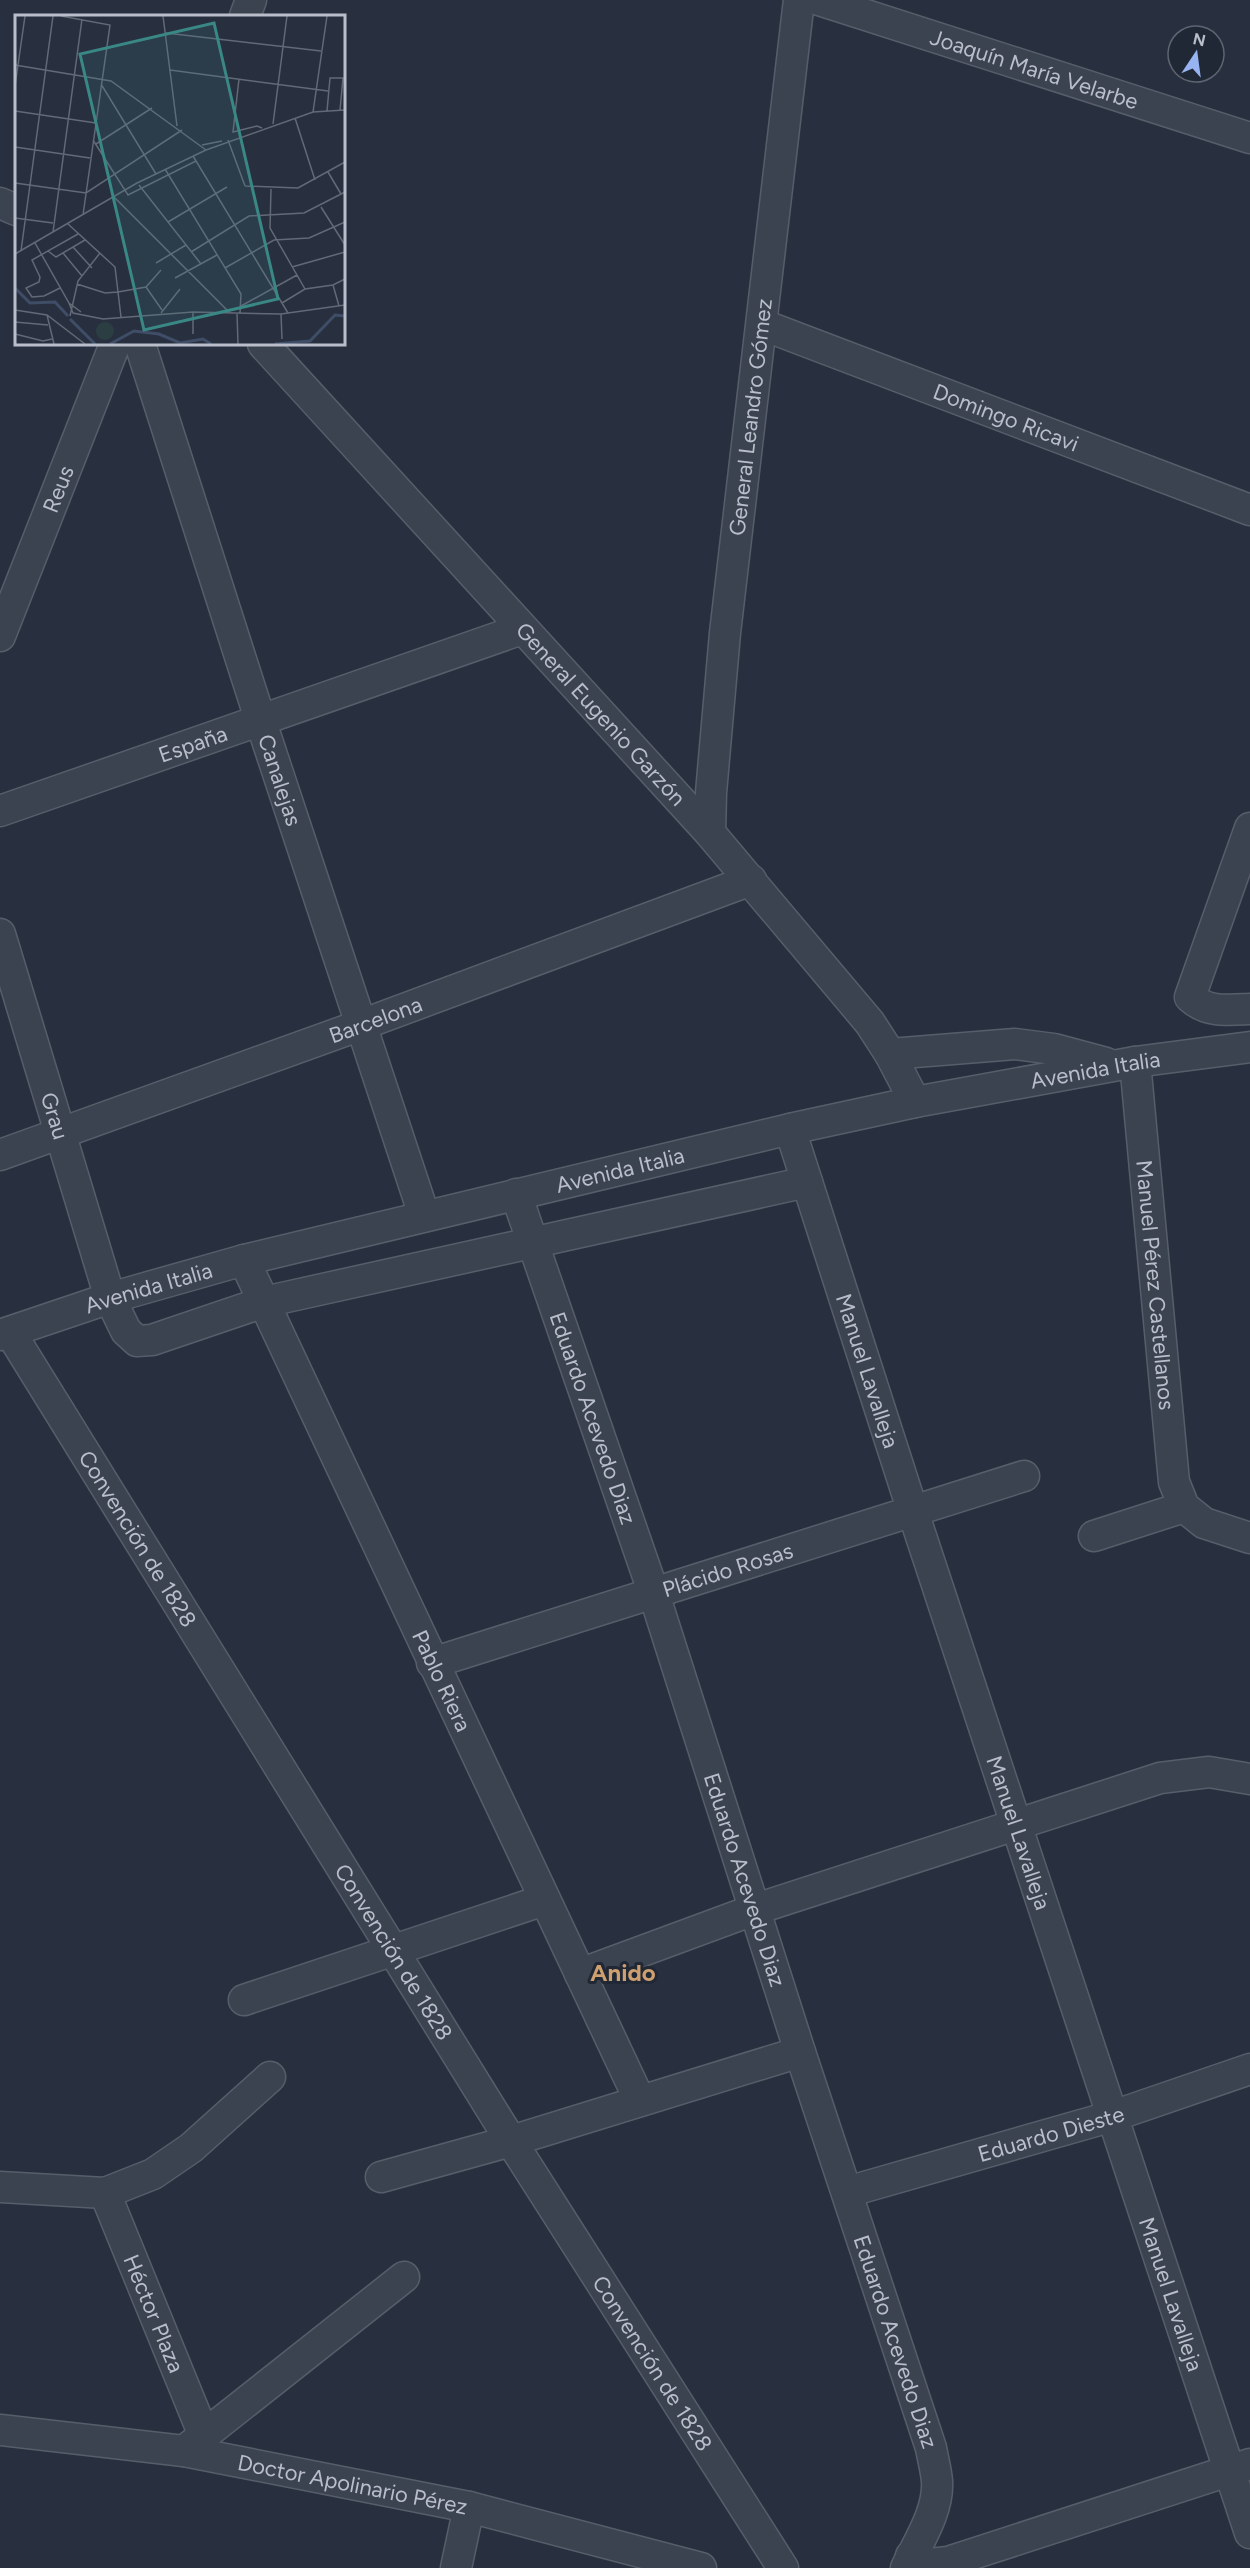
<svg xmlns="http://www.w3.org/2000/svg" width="1250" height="2568" viewBox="0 0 1250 2568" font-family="Figtree,sans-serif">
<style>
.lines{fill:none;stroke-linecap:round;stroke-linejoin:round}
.minor-casing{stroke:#575e6a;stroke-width:33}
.minor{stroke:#3c4350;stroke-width:30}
.labels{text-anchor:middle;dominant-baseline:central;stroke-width:6;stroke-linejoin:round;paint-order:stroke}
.street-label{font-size:22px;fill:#b9beca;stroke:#212835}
.neighbourhood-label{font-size:24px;font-weight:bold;fill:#ce9f6f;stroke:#212835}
.inset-river{fill:none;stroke:#3f4d67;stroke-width:3}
.inset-road{fill:none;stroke:#626977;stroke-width:1.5}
.view{fill:#3a8885;fill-opacity:0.15;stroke:#3a8885;stroke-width:3}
.inset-edge{fill:none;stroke:#b9beca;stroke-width:3}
</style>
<rect width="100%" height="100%" fill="#283040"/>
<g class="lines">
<defs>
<g id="minor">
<path id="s1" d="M819 0 1250 138"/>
<path d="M245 16 251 0"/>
<path d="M0 203 16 210"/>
<path id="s2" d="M763 325 1250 510"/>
<path id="s3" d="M140 344 261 722 424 1215"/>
<path id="s4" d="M263 344 710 833 870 1023 890 1054 915 1102"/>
<path id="s5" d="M0 636 115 344"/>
<path id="s6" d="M0 811 522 629"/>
<path d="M1250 828 1190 997C1207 1013 1228 1010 1250 1009"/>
<path id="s7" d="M710 833 711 793 725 633 799 0"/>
<path id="s8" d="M0 934 110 1298 126 1331 137 1341 152 1340 264 1302 807 1182"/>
<path d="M890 1054 1015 1044 1054 1049 1106 1063"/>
<path id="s9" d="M1135 1062 1174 1482 1184 1507 1204 1523 1250 1538"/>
<path id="s10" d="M790 1129 913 1512 1250 2533"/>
<path id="s11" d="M0 1155 361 1025 751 880"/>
<path id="s12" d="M516 1194 654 1594 800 2052 931 2448C933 2459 936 2470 937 2481 939 2511 918 2542 906 2568"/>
<path id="s13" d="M244 1260 640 2101"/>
<path id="s14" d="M10 1332 511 2141 783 2568"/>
<path id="s15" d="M0 1335 110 1298 244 1260 790 1129 915 1102 1135 1062 1250 1047"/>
<path d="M1094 1536 1184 1507"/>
<path id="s16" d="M432 1663 1024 1476"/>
<path d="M580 1974 756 1909 1160 1778 1209 1772 1250 1779"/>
<path d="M244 2000 544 1900"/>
<path d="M381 2177 511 2141 800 2052"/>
<path d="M0 2187 105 2193 153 2174 191 2148 270 2077"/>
<path id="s17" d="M847 2192 1113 2116 1250 2069"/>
<path id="s18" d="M105 2193 203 2433"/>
<path id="s19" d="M0 2430 184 2451 469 2507 701 2568"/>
<path d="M184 2451 404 2277"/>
<path d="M911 2556 930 2564 948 2562 1250 2464"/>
<path d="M456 2568 469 2507"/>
</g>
</defs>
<use href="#minor" class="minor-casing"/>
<use href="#minor" class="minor"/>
</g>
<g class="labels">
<g class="street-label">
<text stroke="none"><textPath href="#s1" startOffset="226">Joaquín María Velarbe</textPath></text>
<text stroke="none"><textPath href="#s7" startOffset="418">General Leandro Gómez</textPath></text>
<text stroke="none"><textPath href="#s2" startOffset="260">Domingo Ricavi</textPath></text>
<text stroke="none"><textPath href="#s5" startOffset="158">Reus</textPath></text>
<text stroke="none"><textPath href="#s4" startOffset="501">General Eugenio Garzón</textPath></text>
<text stroke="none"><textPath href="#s6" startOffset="204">España</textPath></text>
<text stroke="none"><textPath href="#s3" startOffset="458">Canalejas</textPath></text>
<text stroke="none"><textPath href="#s11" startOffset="399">Barcelona</textPath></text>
<text stroke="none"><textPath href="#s15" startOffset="1128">Avenida Italia</textPath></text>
<text stroke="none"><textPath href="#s8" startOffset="190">Grau</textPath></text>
<text stroke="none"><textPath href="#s15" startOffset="642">Avenida Italia</textPath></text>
<text stroke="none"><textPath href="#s9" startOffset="224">Manuel Pérez Castellanos</textPath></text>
<text stroke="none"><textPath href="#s15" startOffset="156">Avenida Italia</textPath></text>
<text stroke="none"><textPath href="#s10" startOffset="254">Manuel Lavalleja</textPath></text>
<text stroke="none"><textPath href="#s12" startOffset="237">Eduardo Acevedo Diaz</textPath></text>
<text stroke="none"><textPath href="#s14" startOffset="243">Convención de 1828</textPath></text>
<text stroke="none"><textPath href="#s16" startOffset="310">Plácido Rosas</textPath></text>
<text stroke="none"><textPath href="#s13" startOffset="465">Pablo Riera</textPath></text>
<text stroke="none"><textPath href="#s10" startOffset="740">Manuel Lavalleja</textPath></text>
<text stroke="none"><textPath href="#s12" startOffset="723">Eduardo Acevedo Diaz</textPath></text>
<text stroke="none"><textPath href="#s14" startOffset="729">Convención de 1828</textPath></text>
<text stroke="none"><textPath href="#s17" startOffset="212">Eduardo Dieste</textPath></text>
<text stroke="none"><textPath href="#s10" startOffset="1226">Manuel Lavalleja</textPath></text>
<text stroke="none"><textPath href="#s18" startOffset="130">Héctor Plaza</textPath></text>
<text stroke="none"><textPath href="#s12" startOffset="1209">Eduardo Acevedo Diaz</textPath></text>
<text stroke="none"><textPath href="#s14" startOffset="1215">Convención de 1828</textPath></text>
<text stroke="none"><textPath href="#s19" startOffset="357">Doctor Apolinario Pérez</textPath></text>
</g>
<g class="neighbourhood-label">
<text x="623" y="1972">Anido</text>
</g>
</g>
<g transform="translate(15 15)">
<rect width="330" height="330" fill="#283040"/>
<path d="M81 316a9 9 0 1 1 18 0a9 9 0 1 1-18 0Z" fill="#2b3e42"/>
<path class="inset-river" d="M0 273 15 288 40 287 53 301M55 304 80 329M95 329 119 316 144 319 165 328 188 324 196 329M260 329 295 326 320 300 330 301"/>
<path class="inset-road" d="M46 1 95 10 68 200M148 1 162 111M151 18 306 36M0 50 96 66 191 135M155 55 313 76M224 64 218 117 242 111 247 113M86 69 141 159M0 71 10 1M325 95 328 63M0 96 81 108M312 96 315 63H330M298 97 312 1M280 103 300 165M258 109 272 1M78 125 113 180 181 146M213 125 230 171M81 129 137 93M187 130 207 126M0 132 75 143M178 141 273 298M150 154 226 279 225 298M313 157 326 179M0 168 71 178 167 115M124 170 186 249M230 171 283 173 330 147M256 174 255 213 290 274M99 182 215 298M306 192 330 230M0 203 38 208M153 207 212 172M53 209 100 252 106 302M38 217 67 4M20 228 54 288 66 297M58 232 77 253M6 236 38 1M33 236 41 242 70 225M176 237 234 201 289 198 330 177M48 238 67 261M0 239 122 168 191 135 298 97 330 95M141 248 171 230M277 252 330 237M210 253 259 225 294 223 330 207M160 263 202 240M62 269 90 278 103 277 131 272 146 255M318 270 324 291M131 272 147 295M45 273 29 281 17 282 11 273 24 267 25 262 17 245 63 219M54 288 58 298 88 304 178 297 266 299 330 290M267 288 290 274 318 270 330 264M226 291 282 260M0 295 32 300 70 329M178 297V319M146 298 165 274M222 298 223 329M266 299 267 324M32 300 39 329M55 301 63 266 85 238M0 307 33 310M0 319 28 326 37 324"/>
<path class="view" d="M199 8 263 284 129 315 65 39Z"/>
<rect width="330" height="330" class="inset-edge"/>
</g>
<g transform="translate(1196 54) rotate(13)"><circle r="28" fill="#212835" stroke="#5e6471" stroke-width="1.5"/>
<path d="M0-4.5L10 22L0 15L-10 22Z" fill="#97b3f1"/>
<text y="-9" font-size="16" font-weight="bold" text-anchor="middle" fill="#b9beca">N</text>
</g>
</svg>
